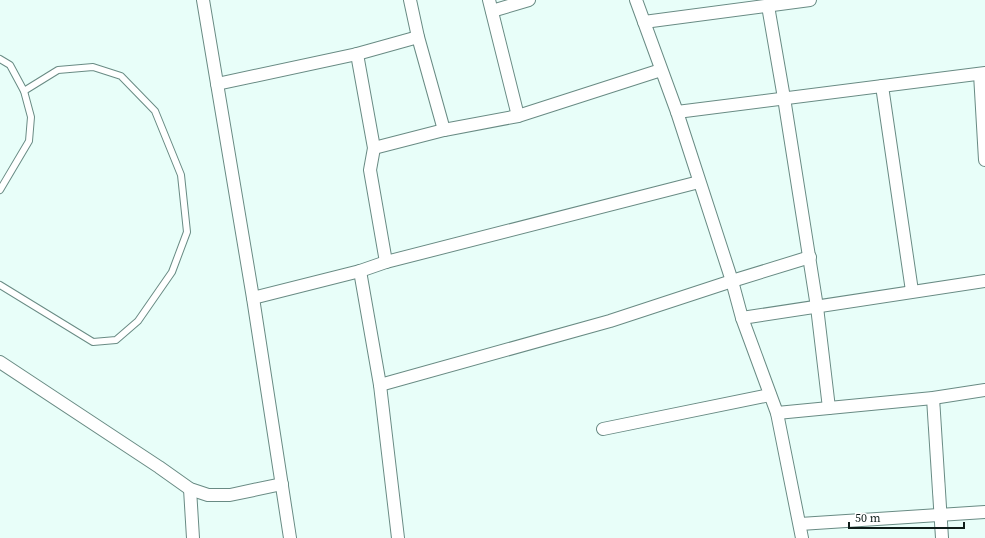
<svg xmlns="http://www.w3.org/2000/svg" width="985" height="538" viewBox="0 0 985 538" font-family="'Source Serif 4',serif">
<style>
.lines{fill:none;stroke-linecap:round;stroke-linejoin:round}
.lane-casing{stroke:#698b84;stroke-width:8}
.street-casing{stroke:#698b84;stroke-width:14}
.lane{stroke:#fff;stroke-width:6}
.street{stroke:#fff;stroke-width:12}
</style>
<rect width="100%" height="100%" fill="#e8fef9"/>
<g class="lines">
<defs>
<g id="lane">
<path d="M0 59 10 65 24 91 31 117 29 141 0 190"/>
<path d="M0 285 93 342 116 340 138 321 172 272 187 232 181 175 155 111 121 76 93 67 58 70 24 91"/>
</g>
<g id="street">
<path d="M203 0 253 298 290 538"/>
<path d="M410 0 418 37 444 130"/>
<path d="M489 0 518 116"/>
<path d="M636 0 677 112 732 281 742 318 777 413 802 538"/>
<path d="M768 6 784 98 817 307 829 408"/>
<path d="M492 11 529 0"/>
<path d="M644 22 810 0"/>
<path d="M357 54 374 148 370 170 386 262"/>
<path d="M980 74 985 160"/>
<path d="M217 84 357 54 418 37"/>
<path d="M882 86 912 291"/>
<path d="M677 112 985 73"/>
<path d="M374 148 444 130 518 116 661 70"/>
<path d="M360 271 380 385 398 538"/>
<path d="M253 298 360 271 386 262 699 182"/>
<path d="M742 318 985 281"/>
<path d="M0 362 159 467 190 489 208 495H230L282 484"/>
<path d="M380 385 610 321 732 281 810 257"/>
<path d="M933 398 942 538"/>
<path d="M777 413 933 398 985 390"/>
<path d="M603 429 770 395"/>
<path d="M190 489 193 538"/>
<path d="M800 524 985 512"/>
</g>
</defs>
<use href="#lane" class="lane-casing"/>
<use href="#street" class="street-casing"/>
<use href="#lane" class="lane"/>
<use href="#street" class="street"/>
</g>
<path d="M849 522v6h115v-6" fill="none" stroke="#0e1c19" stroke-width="2"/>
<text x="855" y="522" font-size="12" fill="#0e1c19" stroke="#ffffff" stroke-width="3" paint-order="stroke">50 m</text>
</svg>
